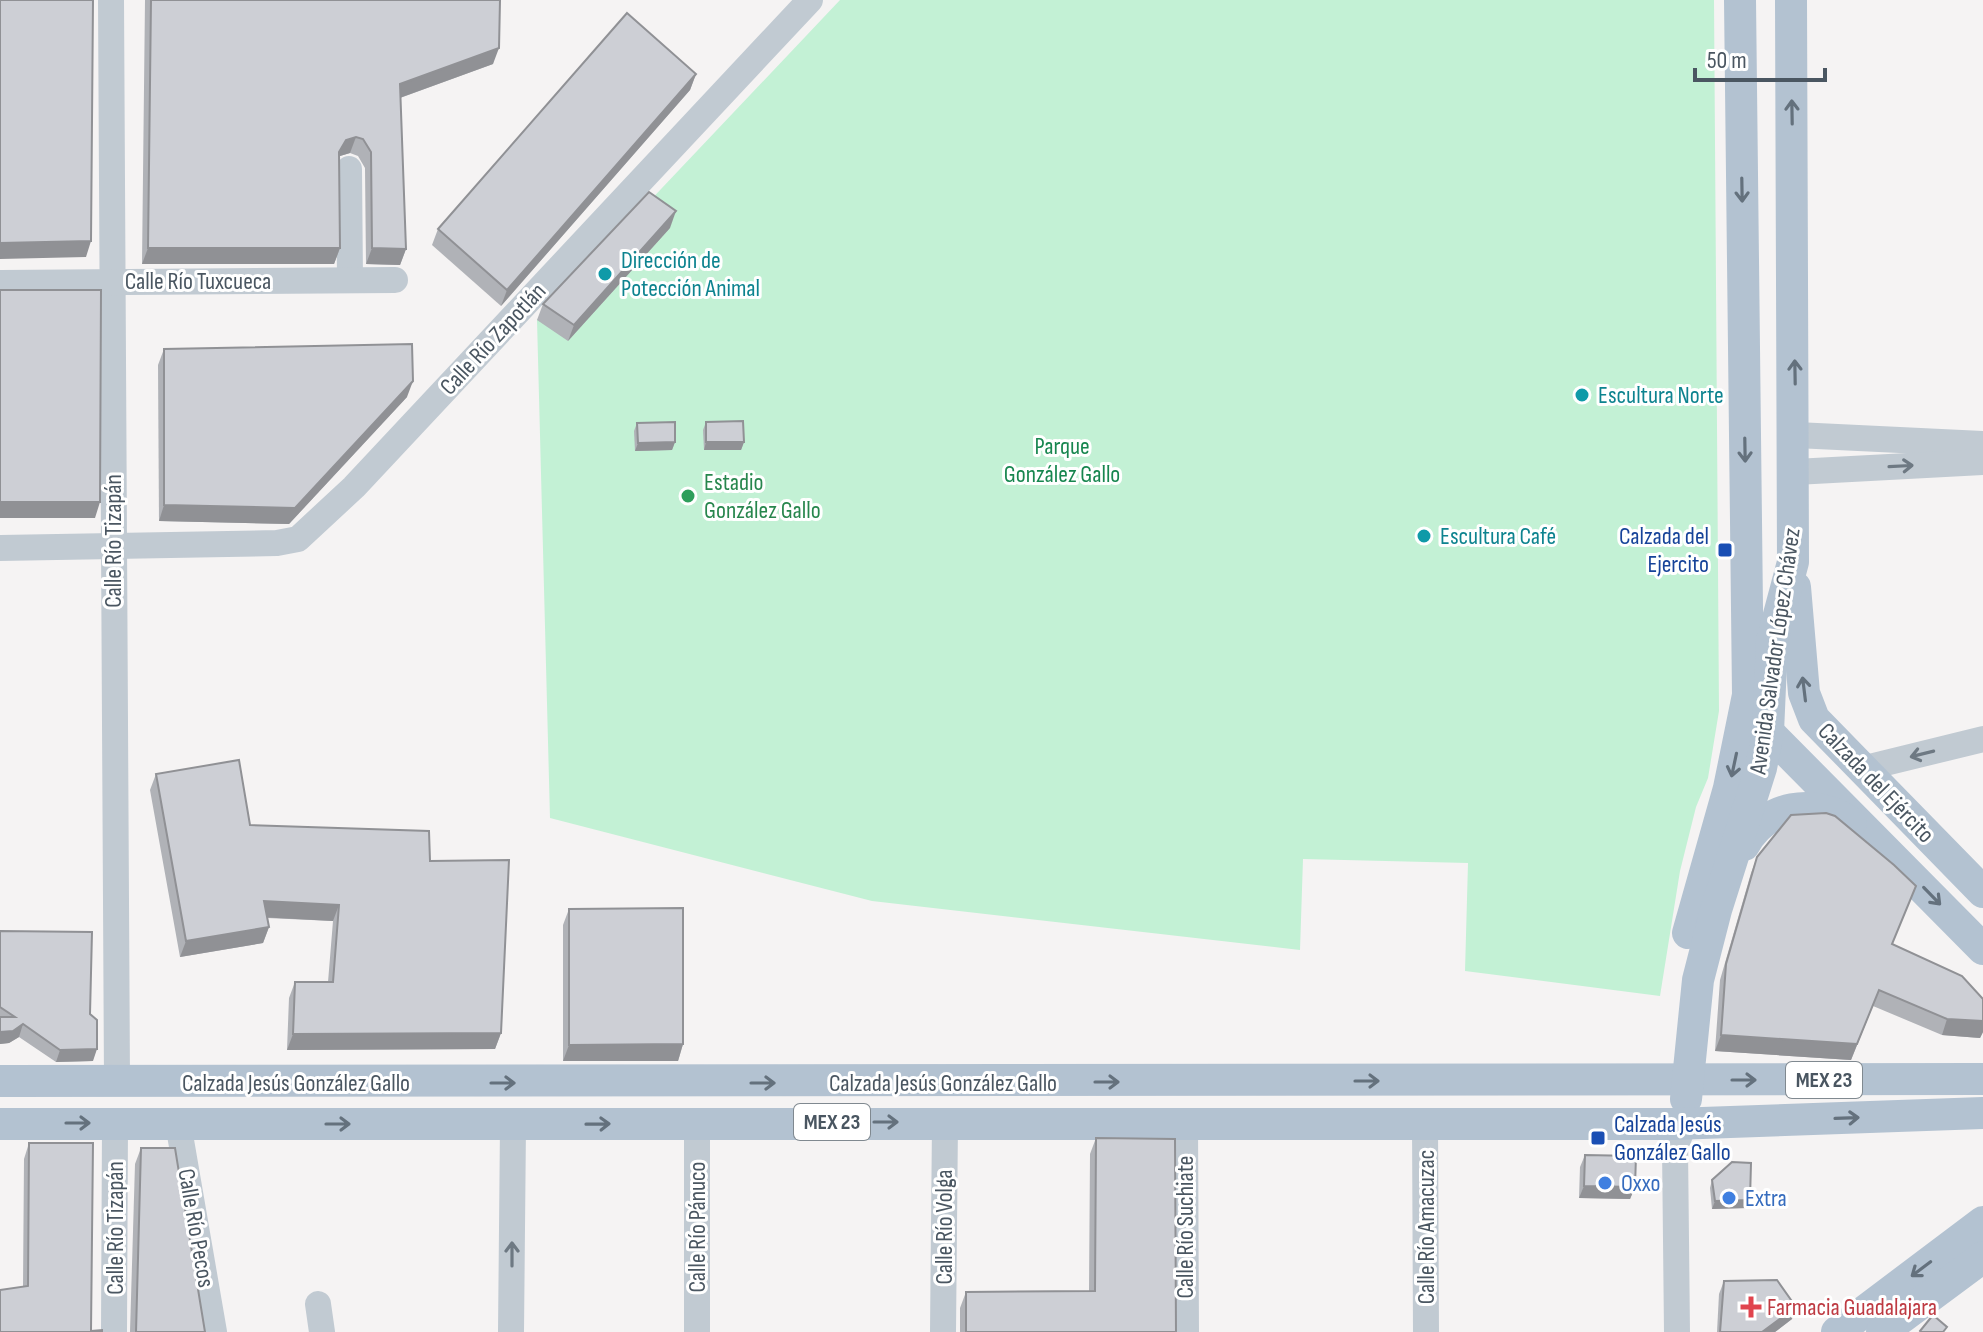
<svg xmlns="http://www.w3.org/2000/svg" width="1983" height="1332" viewBox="0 0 1983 1332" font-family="'Sofia Sans Condensed',sans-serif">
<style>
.green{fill:#c3f1d5}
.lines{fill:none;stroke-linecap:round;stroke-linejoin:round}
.minor{stroke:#c1cad2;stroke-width:26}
.major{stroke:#b3c2d1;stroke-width:32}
.wall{fill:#b0b2b7}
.shaded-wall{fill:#909195}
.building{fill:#cdcfd5;stroke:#909195;stroke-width:2}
.oneway{stroke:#64717d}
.oneway2{stroke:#6e7983}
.culture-dot{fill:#0f9aa8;stroke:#fff;stroke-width:3}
.leisure-dot{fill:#2e9e5b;stroke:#fff;stroke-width:3}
.transit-dot{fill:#1a4fb4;stroke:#fff;stroke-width:3}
.shop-dot{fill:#3f7fe0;stroke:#fff;stroke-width:3}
.health-dot{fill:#e0444e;stroke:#fff;stroke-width:3}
.labels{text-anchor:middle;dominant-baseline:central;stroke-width:6;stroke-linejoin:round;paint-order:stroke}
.shield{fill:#fff;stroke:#808990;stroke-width:2}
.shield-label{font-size:22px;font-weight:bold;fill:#4a5661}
.culture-label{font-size:24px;fill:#0d838f;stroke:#fff;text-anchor:start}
.street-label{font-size:24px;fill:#4a5661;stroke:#fff}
.park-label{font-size:24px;fill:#17864f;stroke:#fff}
.leisure-label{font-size:24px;fill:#27864d;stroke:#fff;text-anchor:start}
.transit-label{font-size:24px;fill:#164399;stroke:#fff;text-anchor:end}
.shop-label{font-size:24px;fill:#366cbe;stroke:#fff;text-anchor:start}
.health-label{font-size:24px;fill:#be3a42;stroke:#fff;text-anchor:start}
</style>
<rect width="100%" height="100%" fill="#f5f3f3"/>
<path class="green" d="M840 0H1714L1719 711 1708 778 1696 807 1680 871 1660 996 1465 971 1468 863 1303 859 1300 950 872 901 550 818 537 320Z"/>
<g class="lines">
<g class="minor">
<path d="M111 0 117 1082"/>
<path d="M349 169 350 280"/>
<path d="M0 283 395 280"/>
<path d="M1796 435 1983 444"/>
<path d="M1795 472 1983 462"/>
<path d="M0 548 277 543 298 539 354 487 810 0"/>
<path d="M1861 769 1983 739"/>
<path d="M1185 1122 1186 1332"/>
<path d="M1425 1122 1426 1332"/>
<path d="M178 1123 214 1332"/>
<path d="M318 1304 322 1332"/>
<path d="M114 1332 115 1123"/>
<path d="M511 1332 513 1125"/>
<path d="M697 1332V1122"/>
<path d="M943 1332 945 1122"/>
<path d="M1677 1332 1675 1147 1685 1123"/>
</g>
<g class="major">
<path d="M1795 587 1804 693 1814 719 1983 892"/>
<path d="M1761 719 1768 732 1983 949"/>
<path d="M1744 845C1766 805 1815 797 1851 823"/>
<path d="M1688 933 1729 788 1748 695 1740 0"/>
<path d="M0 1081 1983 1079"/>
<path d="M1686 1099 1698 980 1716 910 1761 768 1768 732 1772 641 1793 562 1791 0"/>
<path d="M0 1124H1674L1983 1113"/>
<path d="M1837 1332 1983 1222"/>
<path d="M1882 1332 1983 1257"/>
</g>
</g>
<g class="wall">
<path d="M145 0H500L493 64 400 98 406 249 400 265 366 264 365 168 358 156 350 153 340 156 339 158 340 248 334 264H142Z"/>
<path d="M696 74 690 90 501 306 432 245 438 229Z"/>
<path d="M670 228 568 341 537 320 543 304Z"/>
<path d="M164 349 407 397 289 524 159 521 158 365Z"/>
<path d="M706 422 744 442 741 450H704L703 430Z"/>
<path d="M637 423 675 442 672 450 635 451 634 431Z"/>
<path d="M156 774 250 825 430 861 501 1033 495 1049 287 1050 289 998 295 982H328L333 921 267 918 269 927 263 943 180 957 150 790Z"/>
<path d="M1757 857 1893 945 1983 999V1032L1980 1038 1942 1035 1873 1006 1851 1060 1715 1051 1720 980 1751 873Z"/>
<path d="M569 909 683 1044 678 1061H563V925Z"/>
<path d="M0 931 90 1014 93 1061 56 1062 19 1037 9 1043 0 1044Z"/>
<path d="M1096 1138 1176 1332H960V1308L966 1292 1089 1291 1090 1154Z"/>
<path d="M29 1143 91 1331 0 1332 23 1287 24 1159Z"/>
<path d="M141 1148 205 1332H130L135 1164Z"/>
<path d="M1585 1155 1635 1187 1630 1199 1579 1198 1580 1167Z"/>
<path d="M1712 1180 1747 1208 1712 1209 1710 1188Z"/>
<path d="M1724 1281 1792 1319 1775 1332H1717L1719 1294Z"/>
</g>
<g class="shaded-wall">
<path d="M499 48 493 64 394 100 400 84Z"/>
<path d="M696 74 690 90 501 306 507 290Z"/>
<path d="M356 137 350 153 340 156 333 168 339 152 346 140Z"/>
<path d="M676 211 670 228 568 341 574 325Z"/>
<path d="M91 241 86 257 0 259V243Z"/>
<path d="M148 248H340L334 264H142Z"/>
<path d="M372 248 406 249 400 265 366 264Z"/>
<path d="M413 381 407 397 289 524 159 521 164 505Z"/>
<path d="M675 442 672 450 635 451 638 443Z"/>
<path d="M706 442H744L741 450H704Z"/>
<path d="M0 502H100L95 518H0Z"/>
<path d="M264 901 339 905 333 921 258 917Z"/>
<path d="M269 927 263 943 180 957 186 941Z"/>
<path d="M1879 990 1851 1060 1715 1051 1721 1035Z"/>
<path d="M1947 1019 1983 1021V1032L1980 1038 1942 1035Z"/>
<path d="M23 1024 19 1037 9 1043 0 1044V1032Z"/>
<path d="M501 1033 495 1049 287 1050 293 1034Z"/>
<path d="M683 1044 678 1061H563L569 1045Z"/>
<path d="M97 1049 93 1061 56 1062 60 1050Z"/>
<path d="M1584 1186 1635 1187 1630 1199 1579 1198Z"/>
<path d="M1750 1200 1747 1208 1712 1209 1715 1201Z"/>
<path d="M1796 1307 1792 1319 1775 1332H1762Z"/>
</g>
<g class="building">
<path d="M0 0H93L91 241 0 243Z"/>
<path d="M151 0H500L499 48 400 84 406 249 372 248 371 152 363 139 356 137 346 140 339 152 340 248H148Z"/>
<path d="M627 13 696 74 507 290 438 229Z"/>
<path d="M649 192 676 211 574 325 543 304Z"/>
<path d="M0 290H101L100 502H0Z"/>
<path d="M412 344 413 381 295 508 164 505V349Z"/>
<path d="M743 421 744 442H706V422Z"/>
<path d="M675 422V442L638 443 637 423Z"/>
<path d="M239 760 250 825 429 831 430 861 509 860 501 1033 293 1034 295 982H333L339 905 264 901 269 927 186 941 156 774Z"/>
<path d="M1826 813 1835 816 1894 865 1916 886 1892 944 1962 976 1983 999V1021L1947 1019 1879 990 1857 1044 1721 1035 1726 964 1757 857 1791 815Z"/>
<path d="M683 908V1044L569 1045V909Z"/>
<path d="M0 931 92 932 90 1014 97 1020V1049L60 1050 23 1024 13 1031 0 1032V1017H15L0 1007Z"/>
<path d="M1096 1138 1175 1139 1176 1332H966V1292L1095 1291Z"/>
<path d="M29 1143H93L91 1331 102 1330V1332H0V1290L28 1286Z"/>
<path d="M141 1148H175L205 1332H136Z"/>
<path d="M1585 1155 1636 1156 1635 1187 1584 1186Z"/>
<path d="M1732 1162 1751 1163 1750 1200 1715 1201 1712 1180Z"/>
<path d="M1777 1280 1796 1307 1762 1332H1720L1724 1281Z"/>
<path d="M1933 1315 1947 1327 1943 1332H1921L1920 1331Z"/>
</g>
<defs><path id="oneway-shaft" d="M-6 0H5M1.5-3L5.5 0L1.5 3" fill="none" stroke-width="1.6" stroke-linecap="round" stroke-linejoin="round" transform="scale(2)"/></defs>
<g class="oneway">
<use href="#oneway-shaft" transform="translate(1792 112) rotate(-91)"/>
<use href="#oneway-shaft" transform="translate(1742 190) rotate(89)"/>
<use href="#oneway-shaft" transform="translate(1795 372) rotate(-91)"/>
<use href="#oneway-shaft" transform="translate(1745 450) rotate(89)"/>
<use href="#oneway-shaft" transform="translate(1804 689) rotate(-97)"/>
<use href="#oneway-shaft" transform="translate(1734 765) rotate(102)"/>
<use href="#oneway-shaft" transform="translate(1932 896) rotate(46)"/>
<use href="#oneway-shaft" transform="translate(1744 1080)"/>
<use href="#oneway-shaft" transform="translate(1367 1081)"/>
<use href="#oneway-shaft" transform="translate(1107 1082)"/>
<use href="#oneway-shaft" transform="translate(503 1083)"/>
<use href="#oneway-shaft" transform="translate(763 1083)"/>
<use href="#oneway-shaft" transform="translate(1847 1118) rotate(-2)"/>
<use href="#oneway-shaft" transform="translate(886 1122)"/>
<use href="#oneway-shaft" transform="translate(78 1123)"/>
<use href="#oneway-shaft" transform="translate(338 1124)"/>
<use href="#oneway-shaft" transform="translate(598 1124) rotate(-1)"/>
<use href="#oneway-shaft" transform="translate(1921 1269) rotate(143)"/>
</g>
<g class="oneway2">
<use href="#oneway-shaft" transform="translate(1901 466) rotate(-3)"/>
<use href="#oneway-shaft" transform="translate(1922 754) rotate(166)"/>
<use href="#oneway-shaft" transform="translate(512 1254) rotate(-90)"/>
</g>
<g class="culture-dot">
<circle cx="605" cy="274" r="8"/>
<circle cx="1582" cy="395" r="8"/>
<circle cx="1424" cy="536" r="8"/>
</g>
<circle class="leisure-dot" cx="688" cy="496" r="8"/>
<g class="transit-dot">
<rect x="1717" y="542" width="16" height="16" rx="4"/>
<rect x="1590" y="1130" width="16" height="16" rx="4"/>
</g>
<g class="shop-dot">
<circle cx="1605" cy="1183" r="8"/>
<circle cx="1729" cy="1198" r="8"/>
</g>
<path class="health-dot" d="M1747 1295h8v8h8v8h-8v8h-8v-8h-8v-8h8z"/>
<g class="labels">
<g class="shield">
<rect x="1786" y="1062" width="76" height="36" rx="6"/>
<rect x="794" y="1104" width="76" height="36" rx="6"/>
</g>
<g class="shield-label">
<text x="1824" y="1080">MEX 23</text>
<text x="832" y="1122">MEX 23</text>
</g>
<g class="culture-label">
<text x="621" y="260">Dirección de<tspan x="621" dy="28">Potección Animal</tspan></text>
<text x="1598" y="395">Escultura Norte</text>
<text x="1440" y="536">Escultura Café</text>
</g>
<g class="street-label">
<text x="198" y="281">Calle Río Tuxcueca</text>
<text transform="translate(493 339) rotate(-47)">Calle Río Zapotlán</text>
<text transform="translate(113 541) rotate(-90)">Calle Río Tizapán</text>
<text transform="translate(1775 651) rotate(-82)">Avenida Salvador López Chávez</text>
<text transform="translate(1876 783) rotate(46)">Calzada del Ejército</text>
<text x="296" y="1083">Calzada Jesús González Gallo</text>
<text x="943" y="1083">Calzada Jesús González Gallo</text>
<text transform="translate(697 1227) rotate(-90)">Calle Río Pánuco</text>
<text transform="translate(944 1227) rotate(-90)">Calle Río Volga</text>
<text transform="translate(1185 1227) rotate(-90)">Calle Río Suchiate</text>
<text transform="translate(1426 1227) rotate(-90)">Calle Río Amacuzac</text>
<text transform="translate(115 1228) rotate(-90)">Calle Río Tizapán</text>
<text transform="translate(196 1228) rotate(80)">Calle Río Pecos</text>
</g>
<g class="park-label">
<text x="1062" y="446">Parque<tspan x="1062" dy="28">González Gallo</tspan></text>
</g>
<g class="leisure-label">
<text x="704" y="482">Estadio<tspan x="704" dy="28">González Gallo</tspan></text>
</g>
<g class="transit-label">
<text x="1709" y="536">Calzada del<tspan x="1709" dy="28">Ejercito</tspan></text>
<text x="1614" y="1124" text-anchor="start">Calzada Jesús<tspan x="1614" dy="28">González Gallo</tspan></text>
</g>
<g class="shop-label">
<text x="1621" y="1183">Oxxo</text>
<text x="1745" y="1198">Extra</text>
</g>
<g class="health-label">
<text x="1767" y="1307">Farmacia Guadalajara</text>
</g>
</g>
<path d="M1695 68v12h130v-12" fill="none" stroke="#4a5661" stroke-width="4"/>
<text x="1707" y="68" font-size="24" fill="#4a5661" stroke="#ffffff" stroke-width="6" paint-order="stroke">50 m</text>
</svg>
